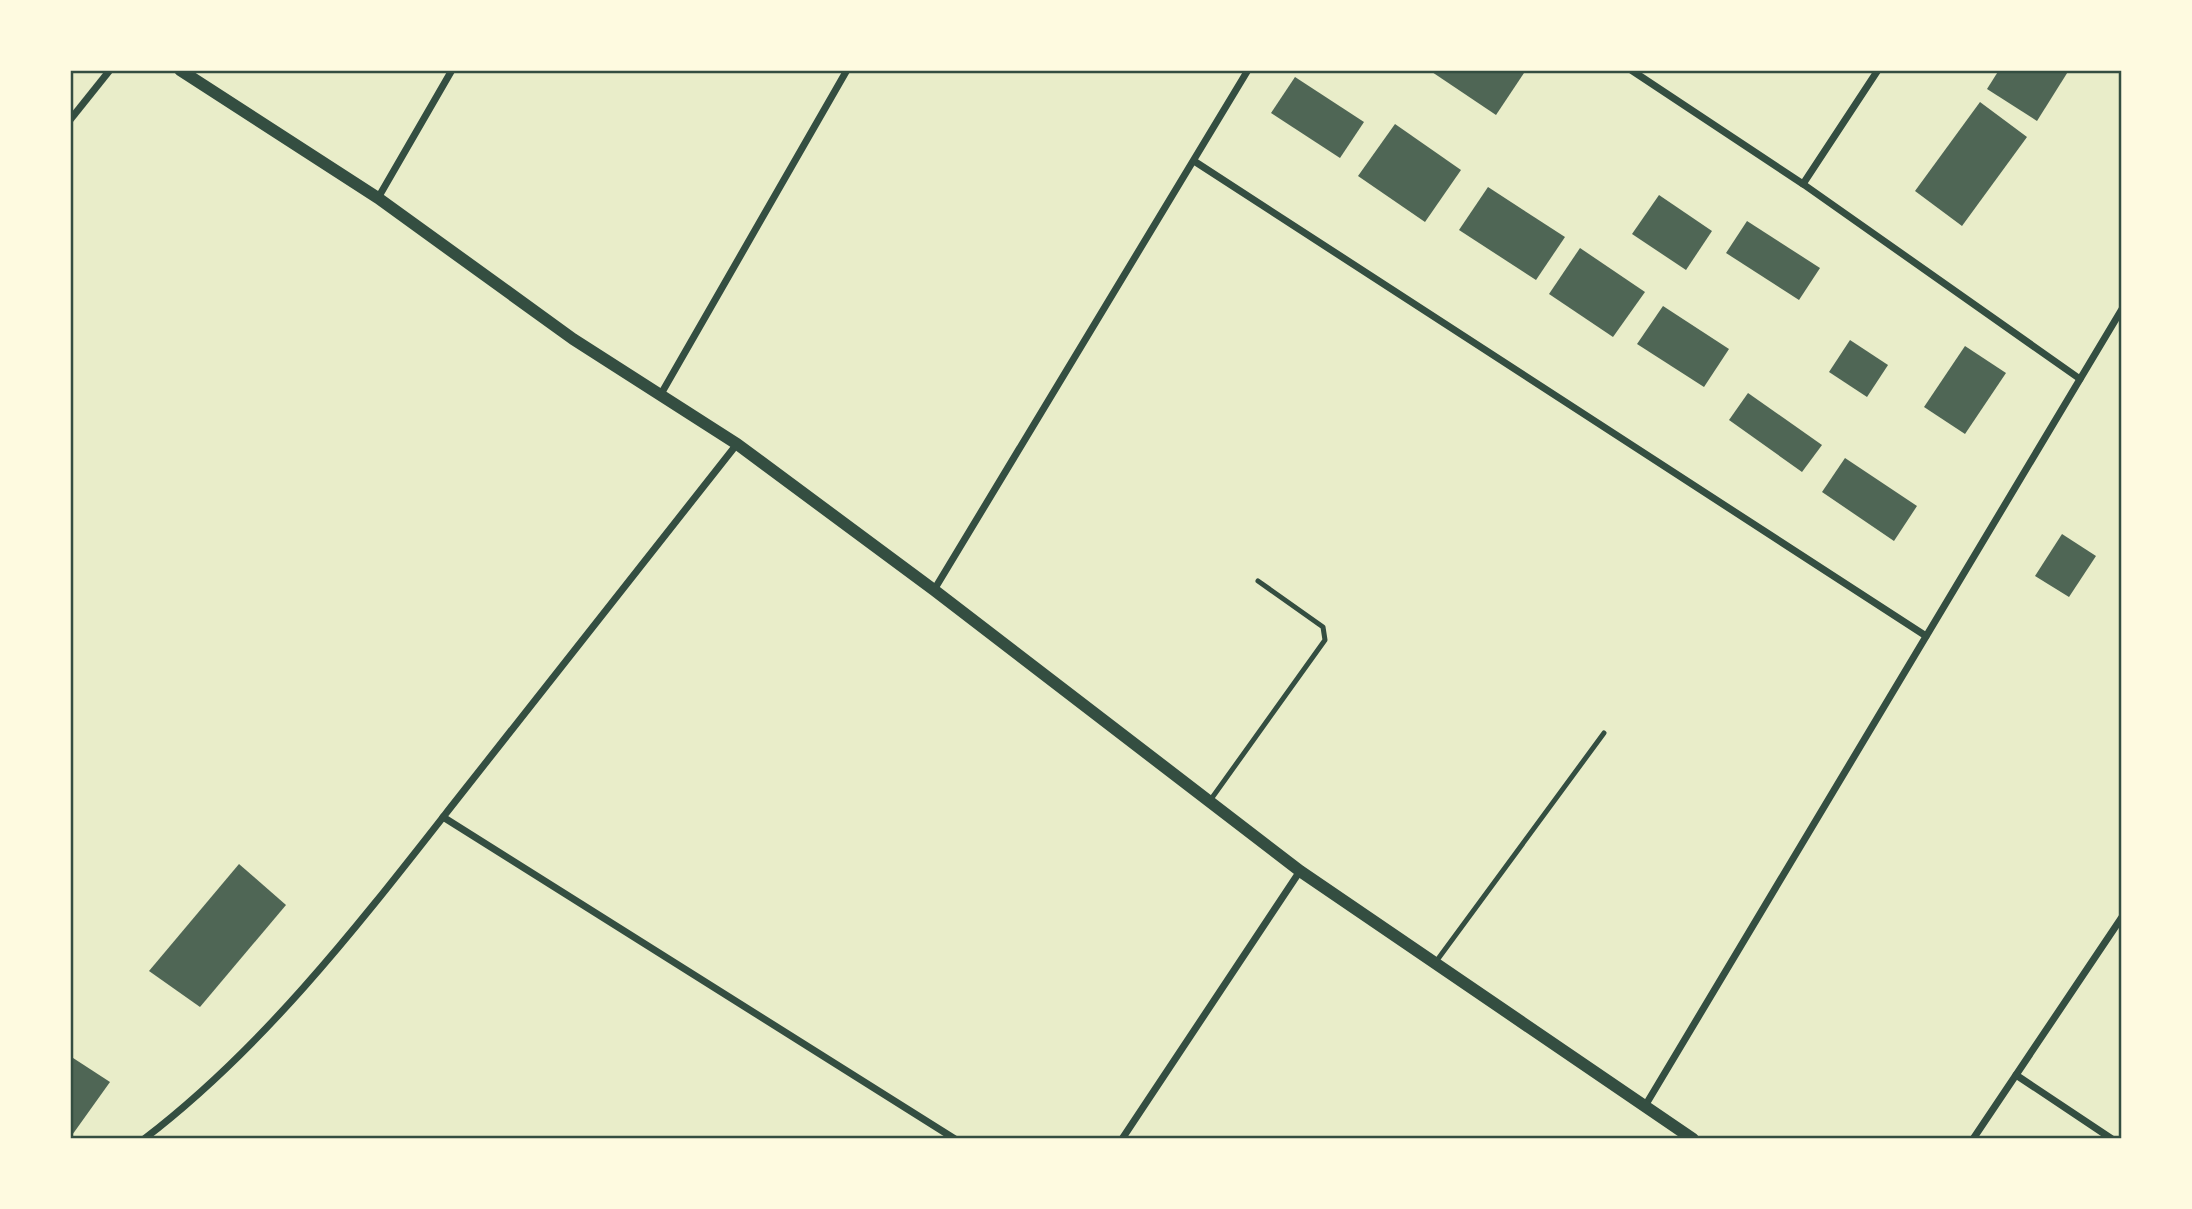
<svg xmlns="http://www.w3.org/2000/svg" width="2192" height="1209" viewBox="0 0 2192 1209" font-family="Roboto,sans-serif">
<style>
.building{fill:#4f6655}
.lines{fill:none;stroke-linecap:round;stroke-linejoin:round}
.service{stroke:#344e41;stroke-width:5}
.minor{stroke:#344e41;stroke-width:7}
.tertiary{stroke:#344e41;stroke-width:12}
.neatline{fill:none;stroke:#344e41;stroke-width:2.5}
</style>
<rect width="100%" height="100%" fill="#e9edc9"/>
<g class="building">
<path d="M1429 70H1526L1496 115Z"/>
<path d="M1999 70H2069L2037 121 1987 89Z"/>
<path d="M1295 77 1364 122 1340 158 1271 113Z"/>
<path d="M1980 102 2027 137 1962 226 1915 191Z"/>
<path d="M1395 124 1461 170 1425 222 1358 176Z"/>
<path d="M1488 187 1565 237 1536 280 1459 230Z"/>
<path d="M1659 195 1712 231 1686 270 1632 234Z"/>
<path d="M1747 221 1820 268 1799 300 1726 253Z"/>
<path d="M1580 248 1645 292 1613 337 1549 294Z"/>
<path d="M1663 306 1729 349 1704 387 1637 344Z"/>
<path d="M1850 340 1888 365 1867 397 1829 372Z"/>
<path d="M1965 346 2006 373 1965 434 1924 407Z"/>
<path d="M1748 393 1822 445 1802 472 1729 420Z"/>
<path d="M1845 458 1917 506 1894 541 1822 492Z"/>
<path d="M2062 534 2096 556 2069 597 2035 576Z"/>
<path d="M239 864 286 905 200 1007 149 971Z"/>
<path d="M70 1056 110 1082 70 1138Z"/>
</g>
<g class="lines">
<g class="service">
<path d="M1209 802 1325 640 1323 627 1258 581"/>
<path d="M1435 963 1604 733"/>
</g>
<g class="minor">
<path d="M1631 70 1803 184 2080 379"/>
<path d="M70 120 110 70"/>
<path d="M1194 161 1926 636"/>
<path d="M1803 184 1878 70"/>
<path d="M378 198 452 70"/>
<path d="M661 394 847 70"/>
<path d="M934 590 1248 70"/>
<path d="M443 817 955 1139"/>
<path d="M2016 1075 2112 1139"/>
<path d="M1645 1106 2122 309"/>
<path d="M144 1139C267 1045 363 919 458 798 551 680 644 562 737 444"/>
<path d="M1122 1139 1300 871"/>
<path d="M1973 1139 2122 917"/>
</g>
<path class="tertiary" d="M180 70 378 198 573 339 737 444 934 590 1300 871 1693 1139"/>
</g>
<rect width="2192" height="1209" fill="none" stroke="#fefae0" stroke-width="144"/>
<rect x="72" y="72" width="2048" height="1065" class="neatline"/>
</svg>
